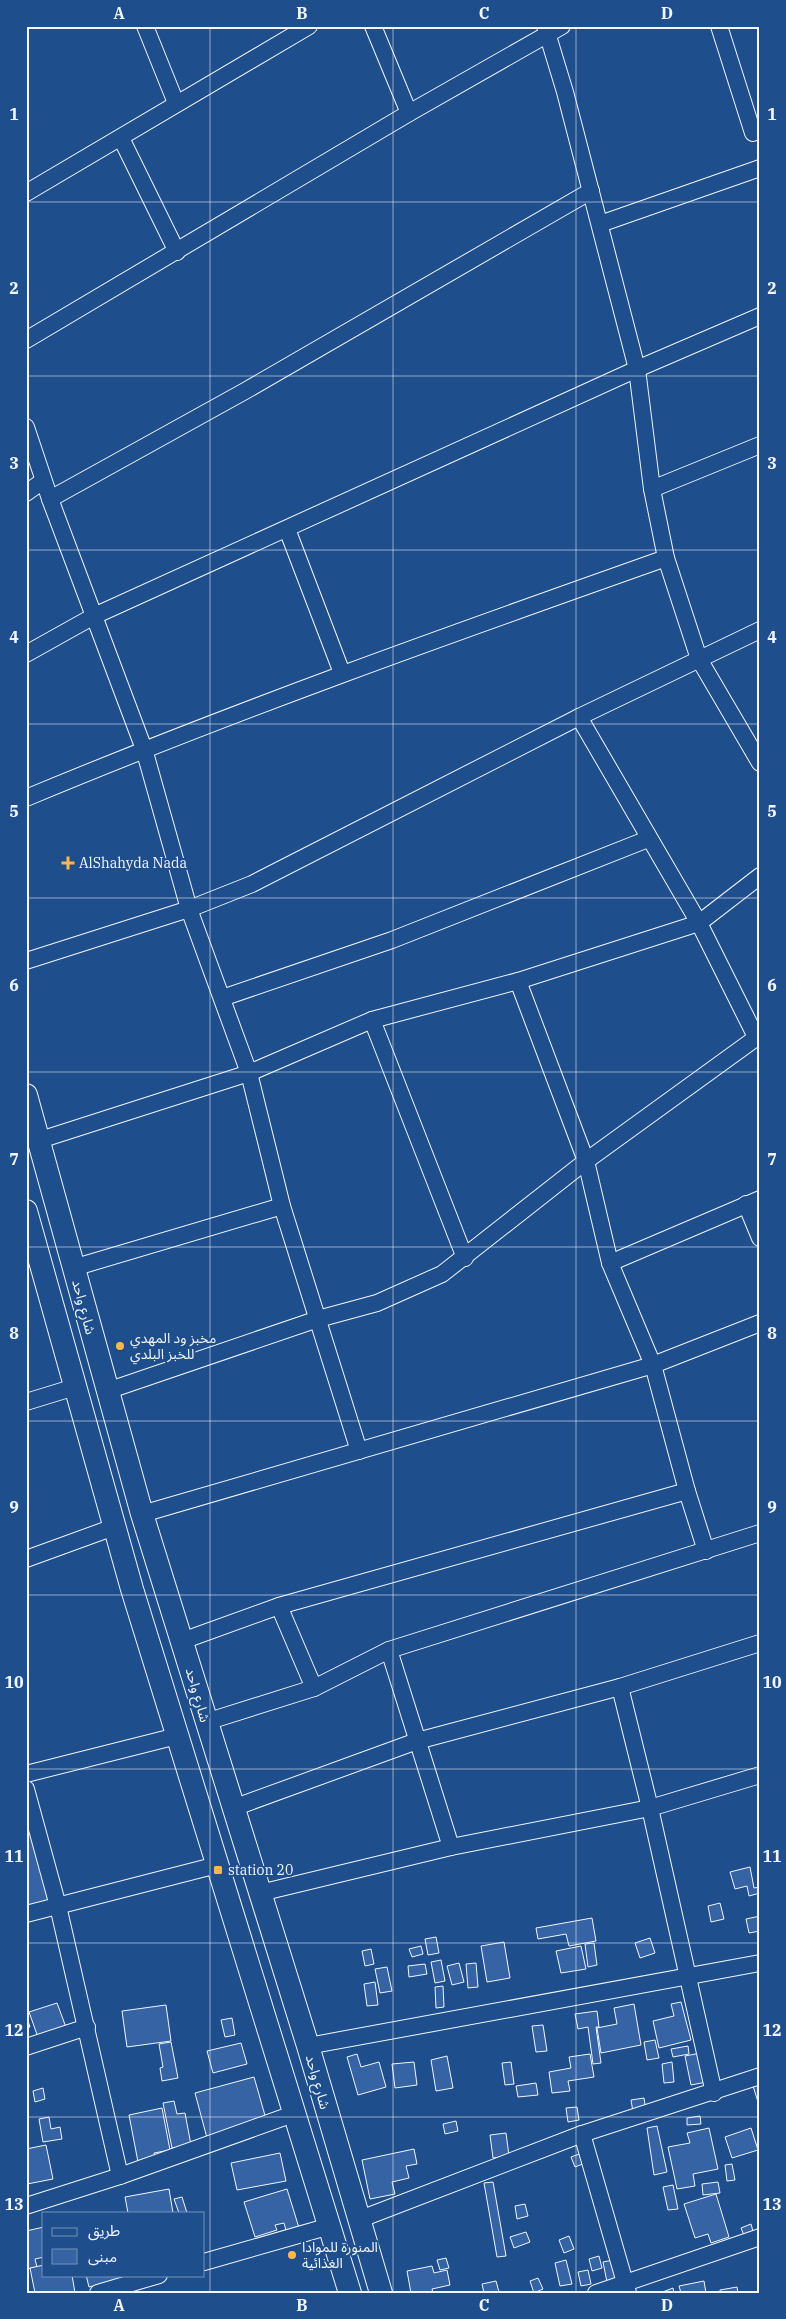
<svg xmlns="http://www.w3.org/2000/svg" width="786" height="2319" viewBox="0 0 786 2319" font-family="'IBM Plex Serif','Noto Sans Arabic',serif">
<style>
.building{fill:#3563a3;stroke:#f2f6ff}
.lines{fill:none;stroke-linecap:round;stroke-linejoin:round}
.street-casing{stroke:#f2f6ff;stroke-width:18}
.secondary-casing{stroke:#f2f6ff;stroke-width:24}
.street{stroke:#1f4e8c;stroke-width:16}
.secondary{stroke:#1f4e8c;stroke-width:22}
.grid{fill:none;stroke:#f2f6ff;stroke-width:1;stroke-opacity:0.55}
.poi-dot{fill:#ffb74d;stroke:#1f4e8c;stroke-width:2}
.labels{text-anchor:middle;dominant-baseline:central;stroke-width:4;stroke-linejoin:round;paint-order:stroke}
.poi-label{font-size:14px;fill:#f2f6ff;stroke:#1f4e8c;text-anchor:start}
.street-label{font-size:14px;fill:#f2f6ff;stroke:#1f4e8c}
.neatline{fill:none;stroke:#f2f6ff;stroke-width:2}
.grid-label{font-size:16px;text-anchor:middle;font-weight:bold;fill:#f2f6ff}
</style>
<rect width="100%" height="100%" fill="#1f4e8c"/>
<g class="building">
<path d="M26 1818 49 1900 26 1906Z"/>
<path d="M750 1867 754 1888 760 1887V1893L749 1896 747 1886 735 1889 730 1872Z"/>
<path d="M720 1903 724 1919 711 1922 708 1906Z"/>
<path d="M760 1916V1931L749 1933 746 1919Z"/>
<path d="M592 1918 596 1941 569 1946 566 1934 538 1939 536 1928Z"/>
<path d="M436 1937 439 1953 428 1955 425 1939Z"/>
<path d="M650 1938 655 1953 640 1958 635 1943Z"/>
<path d="M504 1942 510 1978 487 1982 481 1946Z"/>
<path d="M594 1943 597 1965 588 1967 585 1944Z"/>
<path d="M421 1946 423 1954 412 1957 409 1949Z"/>
<path d="M581 1946 586 1969 561 1973 556 1951Z"/>
<path d="M371 1949 374 1964 365 1966 362 1951Z"/>
<path d="M441 1960 445 1981 435 1983 431 1962Z"/>
<path d="M459 1963 464 1982 452 1985 447 1966Z"/>
<path d="M476 1963 478 1987 468 1988 466 1964Z"/>
<path d="M425 1964 427 1974 409 1977 408 1966Z"/>
<path d="M387 1967 392 1991 380 1993 375 1969Z"/>
<path d="M375 1982 378 2005 367 2006 364 1984Z"/>
<path d="M443 1986 444 2007 436 2008 435 1987Z"/>
<path d="M681 2002 691 2040 659 2048 653 2021 674 2016 671 2004Z"/>
<path d="M57 2003 67 2030 39 2040 29 2012Z"/>
<path d="M634 2004 641 2045 601 2053 597 2028 617 2024 614 2008Z"/>
<path d="M166 2005 171 2041 127 2047 122 2011Z"/>
<path d="M597 2011 599 2027H596L601 2063 593 2064 588 2027 578 2029 575 2014Z"/>
<path d="M26 2015 30 2027 26 2028Z"/>
<path d="M232 2018 235 2035 225 2037 221 2020Z"/>
<path d="M543 2025 547 2051 536 2052 532 2026Z"/>
<path d="M655 2040 659 2058 647 2060 644 2042Z"/>
<path d="M171 2042 178 2078 162 2081 160 2068 163 2067 159 2044Z"/>
<path d="M241 2043 247 2064 213 2073 207 2051Z"/>
<path d="M688 2046 689 2054 673 2057 671 2049Z"/>
<path d="M706 2052 712 2081 691 2085 685 2056Z"/>
<path d="M357 2054 361 2067 379 2062 386 2087 358 2095 347 2057Z"/>
<path d="M590 2054 594 2077 568 2081 570 2091 552 2093 549 2072 571 2068 569 2057Z"/>
<path d="M447 2056 453 2088 436 2091 431 2060Z"/>
<path d="M414 2062 417 2085 395 2088 392 2064Z"/>
<path d="M511 2062 514 2084 505 2085 502 2063Z"/>
<path d="M672 2062 674 2082 664 2083 662 2064Z"/>
<path d="M254 2077 268 2126 207 2138 195 2093Z"/>
<path d="M536 2083 538 2095 518 2097 516 2086Z"/>
<path d="M760 2084V2104L759 2105 753 2086Z"/>
<path d="M43 2088 45 2099 35 2102 33 2091Z"/>
<path d="M644 2098 646 2111 633 2112 631 2100Z"/>
<path d="M174 2101 177 2114 185 2113 191 2145 172 2148 163 2103Z"/>
<path d="M577 2107 579 2120 568 2122 566 2108Z"/>
<path d="M162 2108 170 2150 154 2153 155 2158 138 2162 129 2115Z"/>
<path d="M700 2116 701 2124 687 2125V2118Z"/>
<path d="M49 2117 51 2129 60 2127 62 2139 43 2142 39 2119Z"/>
<path d="M456 2121 458 2131 445 2134 443 2124Z"/>
<path d="M657 2126 667 2172 654 2175 647 2128Z"/>
<path d="M709 2128 718 2169 693 2174 695 2186 677 2189 668 2147 690 2143 687 2133Z"/>
<path d="M751 2128 758 2150 732 2158 725 2137Z"/>
<path d="M506 2133 509 2156 493 2158 490 2135Z"/>
<path d="M46 2145 53 2179 27 2184 26 2149Z"/>
<path d="M414 2149 417 2164 406 2166 409 2178 392 2182 395 2194 370 2199 362 2160Z"/>
<path d="M585 2152 588 2162 575 2167 571 2157Z"/>
<path d="M280 2153 286 2181 237 2190 231 2163Z"/>
<path d="M732 2164 735 2180 727 2181 725 2165Z"/>
<path d="M493 2182 506 2256 497 2257 484 2183Z"/>
<path d="M718 2182 720 2193 703 2195 702 2184Z"/>
<path d="M673 2185 678 2209 668 2210 663 2187Z"/>
<path d="M169 2189 173 2213H128L125 2197Z"/>
<path d="M287 2189 300 2231 287 2234 284 2223 275 2225 277 2230 255 2237 244 2202Z"/>
<path d="M716 2194 729 2237 711 2243 708 2234 695 2238 684 2204Z"/>
<path d="M182 2197 187 2213H179L174 2199Z"/>
<path d="M525 2204 528 2216 517 2219 515 2206Z"/>
<path d="M751 2224 754 2235 745 2238 741 2228Z"/>
<path d="M44 2227V2257L35 2259 37 2267 26 2269V2231Z"/>
<path d="M526 2232 530 2242 514 2248 510 2237Z"/>
<path d="M569 2236 574 2249 564 2253 559 2240Z"/>
<path d="M599 2256 602 2268 592 2271 589 2259Z"/>
<path d="M446 2258 449 2268 440 2270 437 2260Z"/>
<path d="M566 2260 572 2284 560 2286 555 2263Z"/>
<path d="M613 2260 617 2280 607 2282 603 2262Z"/>
<path d="M44 2265V2275H72L75 2293H35L30 2268Z"/>
<path d="M432 2266 434 2273 447 2270 450 2285 432 2289 433 2293H411L407 2271Z"/>
<path d="M588 2270 591 2284 581 2286 578 2272Z"/>
<path d="M86 2275H134L89 2287Z"/>
<path d="M538 2278 543 2289 534 2293 530 2281Z"/>
<path d="M496 2281 499 2292 484 2293 482 2284Z"/>
<path d="M704 2281 706 2293H681L679 2286Z"/>
<path d="M737 2287 738 2293H720V2290Z"/>
<path d="M673 2288 674 2293H660Z"/>
</g>
<g class="lines">
<defs>
<g id="street">
<path d="M145 26 176 103"/>
<path d="M373 26 409 113"/>
<path d="M545 26 565 92 637 369 652 489 666 558 699 659 760 763"/>
<path d="M719 26 753 133"/>
<path d="M121 138 177 252"/>
<path d="M26 193 309 26"/>
<path d="M600 224 760 168"/>
<path d="M26 340 409 113 562 26"/>
<path d="M26 427 50 499 144 749 189 909 249 1073 282 1206 359 1451"/>
<path d="M652 489 760 445"/>
<path d="M26 493 43 481"/>
<path d="M50 499 245 391 591 191"/>
<path d="M287 529 342 673"/>
<path d="M26 654 94 616 637 369 760 316"/>
<path d="M579 717 699 923 756 1037"/>
<path d="M26 798C237 710 451 634 666 558"/>
<path d="M26 961 189 909 252 884 579 717 760 630"/>
<path d="M518 981 586 1161 610 1263 653 1365 687 1491 706 1551"/>
<path d="M222 998 392 940 648 839"/>
<path d="M372 1020 465 1258"/>
<path d="M40 1140 249 1073 372 1020 518 981 699 923 760 876"/>
<path d="M746 1204 760 1238"/>
<path d="M610 1263 760 1199"/>
<path d="M73 1268 282 1206"/>
<path d="M107 1391 318 1319 377 1303 442 1274 586 1161 760 1035"/>
<path d="M26 1402 75 1387"/>
<path d="M142 1514 653 1365 760 1323"/>
<path d="M26 1559 114 1527"/>
<path d="M279 1606 314 1688"/>
<path d="M182 1641 279 1606 687 1491"/>
<path d="M389 1650 451 1847"/>
<path d="M620 1687 650 1808 714 2093"/>
<path d="M206 1722 314 1688 389 1650 760 1533"/>
<path d="M26 1774 177 1736"/>
<path d="M26 1789 58 1906 120 2176"/>
<path d="M233 1808 417 1741 620 1687 760 1643"/>
<path d="M260 1893 451 1847 650 1808 760 1775"/>
<path d="M26 1914 217 1865"/>
<path d="M308 2046 760 1963"/>
<path d="M26 2047 87 2027"/>
<path d="M582 2134 628 2293"/>
<path d="M26 2206 120 2176 296 2113"/>
<path d="M358 2220 582 2134 760 2076"/>
<path d="M204 2262 330 2226"/>
<path d="M98 2293 159 2275"/>
<path d="M596 2293 760 2237"/>
</g>
<g id="secondary">
<path d="M26 1095 142 1514 308 2046 381 2293"/>
<path d="M26 1211 132 1589 350 2293"/>
</g>
</defs>
<use href="#street" class="street-casing"/>
<use href="#secondary" class="secondary-casing"/>
<use href="#street" class="street"/>
<use href="#secondary" class="secondary"/>
</g>
<path class="grid" d="M210 26V2293M393 26V2293M576 26V2293M26 202H760M26 376H760M26 550H760M26 724H760M26 898H760M26 1072H760M26 1247H760M26 1421H760M26 1595H760M26 1769H760M26 1943H760M26 2117H760"/>
<g class="poi-dot">
<path d="M65.5 855.5h5v5h5v5h-5v5h-5v-5h-5v-5h5z"/>
<circle cx="120" cy="1346" r="5"/>
<rect x="213" y="1865" width="10" height="10" rx="2.5"/>
<circle cx="292" cy="2255" r="5"/>
</g>
<g class="labels">
<g class="poi-label">
<text x="79" y="863">AlShahyda Nada</text>
<text x="130" y="1338">مخبز ود المهدي<tspan x="130" dy="16">للخبز البلدي</tspan></text>
<text x="228" y="1870">station 20</text>
<text x="302" y="2247">المنورة للموادا<tspan x="302" dy="16">الغذائية</tspan></text>
</g>
<g class="street-label">
<text transform="translate(84 1307) rotate(75)">شارع واحد</text>
<text transform="translate(198 1695) rotate(74)">شارع واحد</text>
<text transform="translate(318 2082) rotate(74)">شارع واحد</text>
</g>
</g>
<rect width="786" height="2319" fill="none" stroke="#1f4e8c" stroke-width="55"/>
<rect x="42" y="2212" width="162" height="65" fill="#1f4e8c" stroke="#7391ba"/>
<rect x="52" y="2228" width="25" height="8" fill="#1f4e8c" stroke="#7391ba"/>
<text x="88" y="2236" font-size="15" fill="#f2f6ff">طريق</text>
<rect x="52" y="2249" width="25" height="15" fill="#3563a3" stroke="#7391ba"/>
<text x="88" y="2262" font-size="15" fill="#f2f6ff">مبنى</text>
<rect x="28" y="28" width="730" height="2264" class="neatline"/>
<g class="grid-label">
<text x="119" y="19">A</text>
<text x="302" y="19">B</text>
<text x="484" y="19">C</text>
<text x="667" y="19">D</text>
<text x="14" y="120">1</text>
<text x="772" y="120">1</text>
<text x="14" y="294">2</text>
<text x="772" y="294">2</text>
<text x="14" y="469">3</text>
<text x="772" y="469">3</text>
<text x="14" y="643">4</text>
<text x="772" y="643">4</text>
<text x="14" y="817">5</text>
<text x="772" y="817">5</text>
<text x="14" y="991">6</text>
<text x="772" y="991">6</text>
<text x="14" y="1165">7</text>
<text x="772" y="1165">7</text>
<text x="14" y="1339">8</text>
<text x="772" y="1339">8</text>
<text x="14" y="1513">9</text>
<text x="772" y="1513">9</text>
<text x="14" y="1688">10</text>
<text x="772" y="1688">10</text>
<text x="14" y="1862">11</text>
<text x="772" y="1862">11</text>
<text x="14" y="2036">12</text>
<text x="772" y="2036">12</text>
<text x="14" y="2210">13</text>
<text x="772" y="2210">13</text>
<text x="119" y="2311">A</text>
<text x="302" y="2311">B</text>
<text x="484" y="2311">C</text>
<text x="667" y="2311">D</text>
</g>
</svg>
